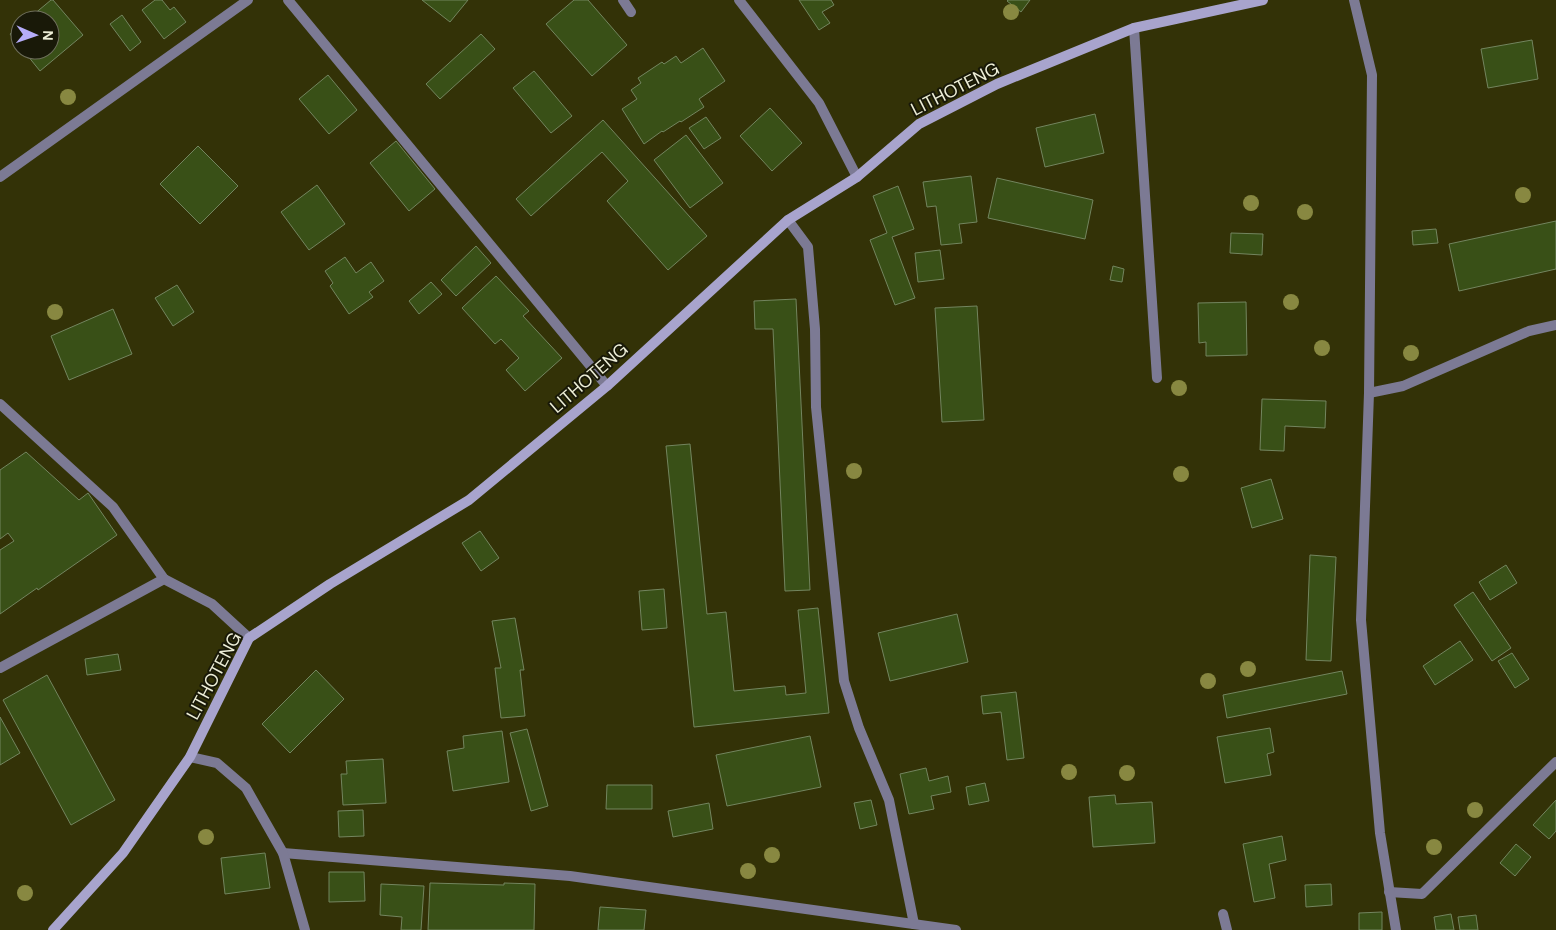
<svg xmlns="http://www.w3.org/2000/svg" width="1556" height="930" viewBox="0 0 1556 930" font-family="'DM Sans',sans-serif">
<style>
.building{fill:#395017;stroke:#73855f}
.lines{fill:none;stroke-linecap:round;stroke-linejoin:round}
.lane{stroke:#7c7a94;stroke-width:10}
.street{stroke:#7c7a94;stroke-width:10}
.secondary{stroke:#a8a4cd;stroke-width:10}
.tree{fill:#888841}
.labels{text-anchor:middle;dominant-baseline:central;stroke-width:4;stroke-linejoin:round;paint-order:stroke}
.street-label{font-size:18px;fill:#edeed7;stroke:#191908}
</style>
<rect width="100%" height="100%" fill="#333207"/>
<g class="building">
<path d="M51 0H53L83 35 40 71 23 50H50V20H27Z"/>
<path d="M155 0H162L170 10 174 7 186 22 164 39 142 10Z"/>
<path d="M422 0H468L450 22Z"/>
<path d="M574 0H588L627 45 592 76 546 24Z"/>
<path d="M799 0H831L834 5 822 12 830 23 819 30Z"/>
<path d="M1008 0H1030L1021 12 1007 1Z"/>
<path d="M122 15 141 42 130 51 110 24Z"/>
<path d="M20 26V47L10 34Z"/>
<path d="M481 34 495 49 440 99 426 84Z"/>
<path d="M1532 40 1538 79 1488 88 1481 49Z"/>
<path d="M703 48 725 81 699 99 704 107 681 122 680 121 663 132 662 131 644 144 622 109 637 99 631 90 641 83 638 78 662 62 664 64 676 56 681 63Z"/>
<path d="M534 71 572 116 551 133 513 88Z"/>
<path d="M328 75 357 110 329 134 299 99Z"/>
<path d="M770 108 802 143 772 171 740 136Z"/>
<path d="M1095 114 1104 153 1045 167 1036 128Z"/>
<path d="M706 117 721 138 704 149 689 128Z"/>
<path d="M603 120 707 236 668 270 607 201 628 181 602 152 531 216 516 199Z"/>
<path d="M686 135 723 183 690 208 654 160Z"/>
<path d="M396 141 435 189 409 211 370 163Z"/>
<path d="M198 146 238 186 200 224 160 184Z"/>
<path d="M971 176 977 222 959 224 962 243 941 245 936 206 927 207 923 182Z"/>
<path d="M997 178 1093 200 1085 239 988 218Z"/>
<path d="M317 185 345 224 309 250 281 212Z"/>
<path d="M898 186 914 229 892 237 915 298 895 305 870 240 887 233 873 196Z"/>
<path d="M1556 221V269L1459 291 1449 244Z"/>
<path d="M1436 229 1438 243 1413 245 1412 231Z"/>
<path d="M1231 233 1263 234 1262 255 1230 253Z"/>
<path d="M476 246 491 263 456 296 441 280Z"/>
<path d="M940 250 944 279 918 282 915 253Z"/>
<path d="M345 257 356 273 371 262 384 281 369 292 373 297 349 314 330 286 333 283 325 271Z"/>
<path d="M1113 266 1124 269 1122 282 1110 280Z"/>
<path d="M496 276 529 311 523 316 562 358 525 391 506 370 519 358 501 339 495 344 462 308Z"/>
<path d="M431 282 442 294 419 314 409 301Z"/>
<path d="M177 285 194 312 173 326 155 298Z"/>
<path d="M796 299 810 590 785 591 773 329H755L754 301Z"/>
<path d="M1246 302 1247 355 1206 356V342L1199 343 1198 303Z"/>
<path d="M977 306 984 420 942 422 935 308Z"/>
<path d="M113 309 132 354 69 380 51 336Z"/>
<path d="M1262 399 1326 401 1325 428 1285 426 1284 451 1260 450Z"/>
<path d="M690 444 707 614 726 612 734 691 785 686 786 695 806 693 798 610 818 608 829 713 694 727 666 446Z"/>
<path d="M26 452 79 500 88 493 117 535 38 590 37 588 0 614V550L14 541 8 533 0 539V470Z"/>
<path d="M1271 479 1283 519 1252 528 1241 488Z"/>
<path d="M480 531 499 558 481 571 462 543Z"/>
<path d="M1310 555 1336 557 1331 661 1306 660Z"/>
<path d="M1506 565 1517 583 1490 600 1479 582Z"/>
<path d="M664 589 667 628 642 630 639 591Z"/>
<path d="M1473 592 1511 648 1492 661 1454 605Z"/>
<path d="M957 614 968 662 890 681 878 633Z"/>
<path d="M515 618 524 670H520L525 716 501 718 495 668H501L492 621Z"/>
<path d="M1460 641 1473 660 1435 685 1423 666Z"/>
<path d="M1512 653 1529 679 1515 688 1498 661Z"/>
<path d="M118 654 121 670 87 675 85 659Z"/>
<path d="M316 670 344 699 290 753 262 724Z"/>
<path d="M1342 671 1347 694 1227 718 1223 695Z"/>
<path d="M47 675 115 800 71 825 3 700Z"/>
<path d="M1016 692 1024 758 1007 760 1001 712 983 714 981 696Z"/>
<path d="M0 717 20 753 0 765Z"/>
<path d="M1270 728 1274 752 1267 754 1271 775 1225 783 1217 737Z"/>
<path d="M527 729 548 806 531 811 510 733Z"/>
<path d="M502 731 509 782 453 791 447 751 464 748 463 736Z"/>
<path d="M810 736 821 787 727 806 716 755Z"/>
<path d="M383 759 386 803 343 805 341 774H347L346 761Z"/>
<path d="M926 768 929 781 948 776 951 792 931 796 934 809 909 814 900 774Z"/>
<path d="M985 783 989 801 969 805 966 787Z"/>
<path d="M607 785H652V809H606Z"/>
<path d="M1115 795 1116 804 1152 802 1155 843 1093 847 1089 797Z"/>
<path d="M871 800 877 825 860 829 854 803Z"/>
<path d="M1556 800V831L1549 839 1533 825Z"/>
<path d="M709 803 713 829 673 837 668 811Z"/>
<path d="M363 810 364 836 339 837 338 811Z"/>
<path d="M1282 836 1286 860 1269 864 1275 898 1254 902 1243 844Z"/>
<path d="M1516 844 1531 857 1515 876 1500 863Z"/>
<path d="M265 853 270 888 225 894 221 858Z"/>
<path d="M329 872H364L365 901 329 902Z"/>
<path d="M430 883 504 885V883L535 884 534 930H428Z"/>
<path d="M381 884 424 886 421 930H401L402 917 380 915Z"/>
<path d="M1331 884 1332 905 1306 907 1305 885Z"/>
<path d="M600 907 646 910 644 930H598Z"/>
<path d="M1382 912V930H1359V913Z"/>
<path d="M1451 914 1454 930H1436L1434 917Z"/>
<path d="M1476 915 1478 930H1460L1458 917Z"/>
</g>
<g class="lines">
<g class="lane">
<path d="M623 0 631 12"/>
<path d="M1134 28 1157 378"/>
<path d="M0 177 248 0"/>
<path d="M788 220 808 247 815 329 816 407 844 681 859 728 889 800 914 924"/>
<path d="M283 853 570 876 956 930"/>
<path d="M1389 892 1422 894 1556 762"/>
<path d="M1223 914 1227 930"/>
</g>
<g class="street">
<path d="M288 0 607 386"/>
<path d="M739 0 819 103 857 177"/>
<path d="M1354 0 1372 75 1369 393 1361 620 1380 833 1396 930"/>
<path d="M1369 393 1403 386 1529 331 1556 325"/>
<path d="M0 404 113 507 164 579"/>
<path d="M0 668 164 579 212 604 249 638"/>
<path d="M190 757 217 763 246 788 283 853 305 930"/>
</g>
<path class="secondary" d="M53 930 123 853 190 757 249 638 330 584 469 500 607 386 788 220 857 177 919 124 997 84 1134 28 1263 0"/>
</g>
<g class="tree">
<circle cx="1011" cy="12" r="8"/>
<circle cx="68" cy="97" r="8"/>
<circle cx="1523" cy="195" r="8"/>
<circle cx="1251" cy="203" r="8"/>
<circle cx="1305" cy="212" r="8"/>
<circle cx="1291" cy="302" r="8"/>
<circle cx="55" cy="312" r="8"/>
<circle cx="1322" cy="348" r="8"/>
<circle cx="1411" cy="353" r="8"/>
<circle cx="1179" cy="388" r="8"/>
<circle cx="854" cy="471" r="8"/>
<circle cx="1181" cy="474" r="8"/>
<circle cx="1248" cy="669" r="8"/>
<circle cx="1208" cy="681" r="8"/>
<circle cx="1069" cy="772" r="8"/>
<circle cx="1127" cy="773" r="8"/>
<circle cx="1475" cy="810" r="8"/>
<circle cx="206" cy="837" r="8"/>
<circle cx="1434" cy="847" r="8"/>
<circle cx="772" cy="855" r="8"/>
<circle cx="748" cy="871" r="8"/>
<circle cx="25" cy="893" r="8"/>
</g>
<g class="labels">
<g class="street-label">
<text transform="translate(955 89) rotate(-27)">LITHOTENG</text>
<text transform="translate(589 378) rotate(-41)">LITHOTENG</text>
<text transform="translate(214 676) rotate(-62)">LITHOTENG</text>
</g>
</g>
<g transform="translate(35 35) rotate(92)"><circle r="24" fill="#191908" stroke="#6e6e5b"/>
<path d="M0-4L9 19L0 12L-9 19Z" fill="#b5acf8"/>
<text y="-8" font-size="14" font-weight="bold" text-anchor="middle" fill="#edeed7">N</text>
</g>
</svg>
